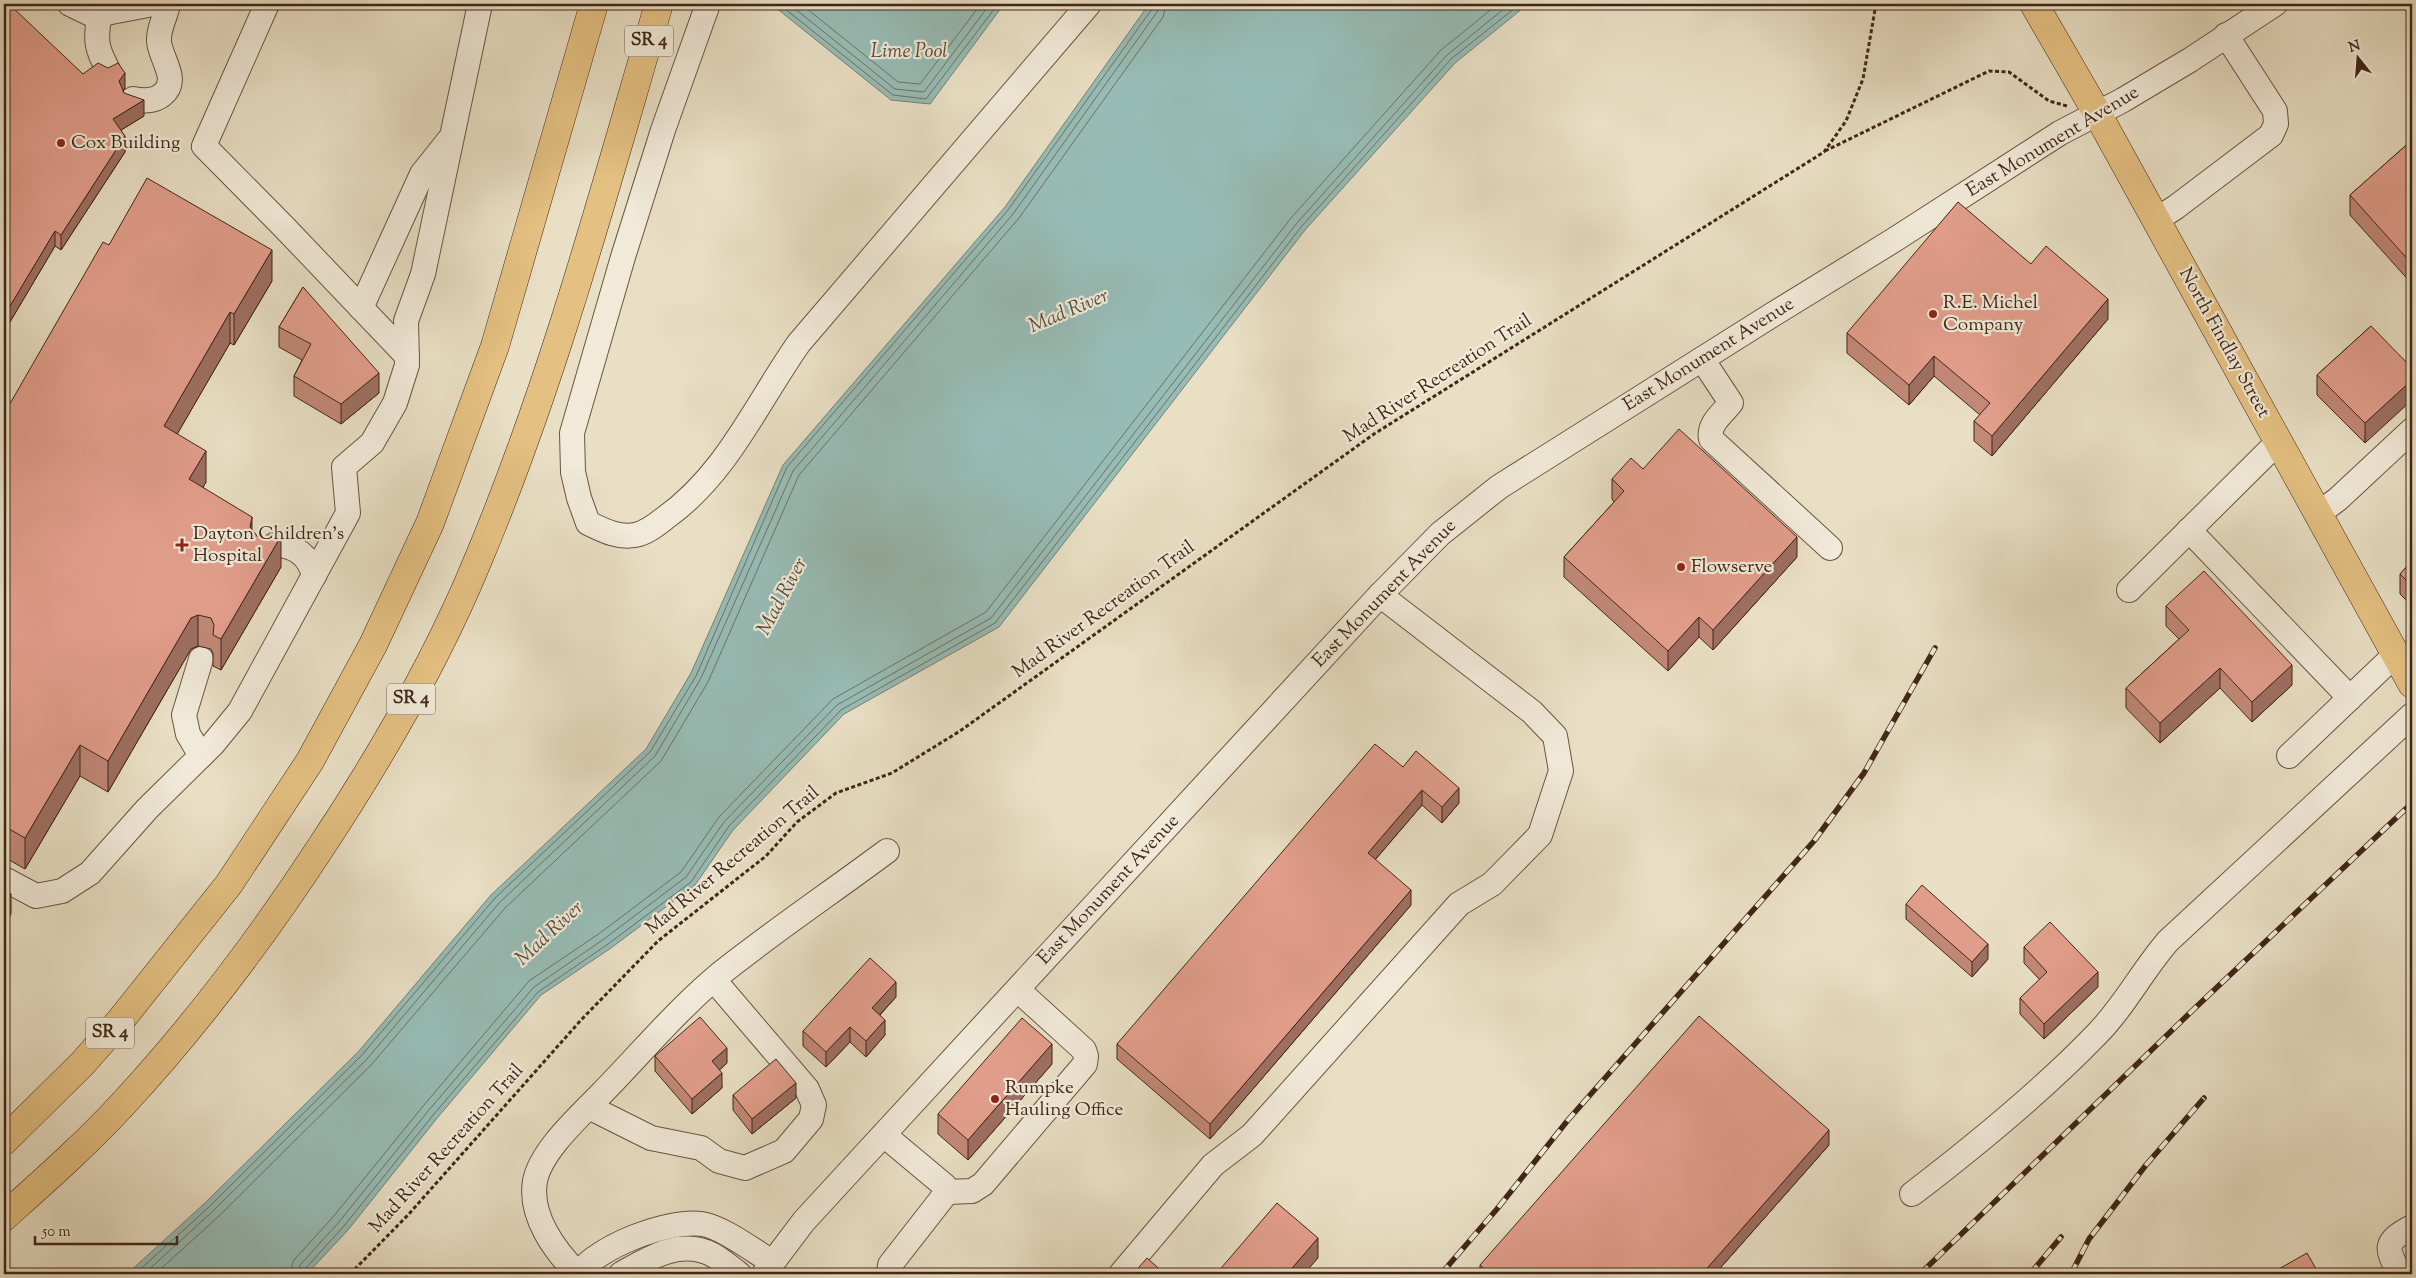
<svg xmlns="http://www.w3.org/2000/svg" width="2416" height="1278" viewBox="0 0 2416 1278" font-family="'Sorts Mill Goudy',serif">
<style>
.water{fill:#97bcb5;stroke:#748075}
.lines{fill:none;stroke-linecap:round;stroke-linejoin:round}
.shore{stroke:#6c7166;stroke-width:1}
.minor-casing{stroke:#6a5442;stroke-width:26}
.major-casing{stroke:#402616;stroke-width:29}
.highway-casing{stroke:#402616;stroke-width:29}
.path{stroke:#402616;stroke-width:3;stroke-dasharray:4 2.5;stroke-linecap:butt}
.minor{stroke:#f1ead9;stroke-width:24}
.major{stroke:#e4c082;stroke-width:28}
.highway{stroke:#e4c082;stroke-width:28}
.rail-casing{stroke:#402616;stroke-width:5.5}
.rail{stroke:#f1ead9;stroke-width:4;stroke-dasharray:11;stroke-linecap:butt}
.wall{fill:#c28878;stroke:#402616}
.shaded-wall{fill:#9e6f62;stroke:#402616}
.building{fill:#e29e8c;stroke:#402616}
.poi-dot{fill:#8f2418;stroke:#f1ead9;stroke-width:2}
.labels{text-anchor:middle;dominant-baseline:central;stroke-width:4.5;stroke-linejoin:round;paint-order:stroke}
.shield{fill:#f1ead9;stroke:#756150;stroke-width:1}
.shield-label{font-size:18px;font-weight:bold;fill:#402616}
.street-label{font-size:19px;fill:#402616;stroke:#f1ead9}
.poi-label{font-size:19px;fill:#402616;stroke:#f1ead9;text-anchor:start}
.water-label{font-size:20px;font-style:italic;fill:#564c3e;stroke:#f1ead9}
</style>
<rect width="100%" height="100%" fill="#e9dfc5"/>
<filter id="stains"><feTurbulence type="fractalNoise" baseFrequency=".004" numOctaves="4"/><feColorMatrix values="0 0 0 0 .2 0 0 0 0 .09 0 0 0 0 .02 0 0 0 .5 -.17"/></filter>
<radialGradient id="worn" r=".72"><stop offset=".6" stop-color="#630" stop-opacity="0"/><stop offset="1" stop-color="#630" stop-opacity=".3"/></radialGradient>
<g class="water">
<path d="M773 4H1004L930 104 891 100 775 7Z"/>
<path d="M1149 4H1528L1455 63 1305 230 999 627 844 714 733 830 695 885 611 948 541 995 438 1117 348 1230 307 1274H127L205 1203 359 1051 491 895 646 749 691 673 783 465 1005 207Z"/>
</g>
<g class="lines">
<g class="shore">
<path d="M779 4 893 95 926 99 998 4"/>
<path d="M789 4 895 89 924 92 990 4"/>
<path d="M801 4 898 82 920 84 981 4"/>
<path d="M135 1274 209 1207 362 1055 495 898 650 752 696 676 787 467 1008 210 1152 9 1153 4"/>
<path d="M144 1274 213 1211 367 1059 499 903 655 756 701 678 793 471 1013 214 1157 12 1159 4"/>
<path d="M155 1274 218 1217 372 1064 505 908 661 761 708 682 799 475 1019 218 1163 17 1166 4"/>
<path d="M289 1274 294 1260 333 1217 424 1105 529 981 600 933 681 872 719 817 833 699 986 612 1291 218 1441 50 1498 4"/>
<path d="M297 1274 300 1265 339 1222 429 1110 534 987 604 939 686 877 724 822 837 705 991 618 1297 223 1447 55 1510 4"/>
<path d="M303 1274 305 1269 344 1226 434 1114 538 992 608 944 691 882 729 826 841 710 995 623 1301 227 1451 59 1520 4"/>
</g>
<defs>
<g id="minor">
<path d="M70 4 99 18 106 13 153 4"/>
<path d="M267 4 204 146 284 227 407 356"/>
<path d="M708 4 663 130 623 257 572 433 573 472 579 498 588 523C603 530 617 538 635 535 646 533 656 525 665 518 727 474 756 404 799 343L1089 4"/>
<path d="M99 18C95 42 97 49 108 70"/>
<path d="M133 99C143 101 153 102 162 95 181 80 160 59 159 41 158 29 166 16 168 4"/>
<path d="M2156 220 2176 207 2271 135 2276 124 2275 111 2226 35"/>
<path d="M361 308 422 174 449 140"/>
<path d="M1702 359 1731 403C1722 414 1708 424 1711 439L1830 548"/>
<path d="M2318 514 2338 499 2412 430"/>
<path d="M2189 530 2350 698"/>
<path d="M263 555 274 545C295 545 309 555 314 576"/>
<path d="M2129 590 2278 442"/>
<path d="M201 756 188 734 184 715 201 659"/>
<path d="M2289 756 2396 654"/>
<path d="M4 879 36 896 62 891 90 873 147 809 213 744 240 711 348 513 344 467 372 443 395 403 407 365 406 321 423 274 480 4"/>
<path d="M589 1107 651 1138 701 1148 719 1161 745 1168 784 1151 811 1119 814 1105 807 1089 714 980"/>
<path d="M884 1135 945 1186 947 1192 890 1265 889 1274"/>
<path d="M947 1192 972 1191 983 1184 1085 1064 1086 1056 1084 1050 1018 990"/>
<path d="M1912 1194C1976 1145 2040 1093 2096 1035 2124 1007 2142 971 2168 941L2412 715"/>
<path d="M578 1274C555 1251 529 1216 535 1181 541 1150 581 1115 603 1092 641 1053 678 1009 720 974 774 931 832 892 887 851"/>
<path d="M578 1274C597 1247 668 1219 702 1224 722 1227 754 1251 772 1262"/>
<path d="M621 1274C649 1258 681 1238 713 1255 722 1260 731 1268 739 1274"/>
<path d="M764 1274 804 1221 1380 595 1440 534 1499 487 1772 315 1894 240 2060 133 2123 100 2190 60 2275 4"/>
<path d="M1121 1274 1213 1165 1252 1135 1459 904 1492 884 1540 835 1561 771 1555 736 1532 712 1380 595"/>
<path d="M2400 1274C2385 1247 2384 1242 2412 1227"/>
</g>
<path id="major" d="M2034 4 2097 113 2412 684"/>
<g id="highway">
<path d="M4 1141 82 1064 120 1021 229 884 310 761 373 645 430 523 495 346 594 4"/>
<path d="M4 1217C44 1181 85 1145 122 1105 197 1024 263 936 323 844 383 753 437 660 478 560 554 379 604 191 659 4"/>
</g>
</defs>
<use href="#minor" class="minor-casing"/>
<use href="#major" class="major-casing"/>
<use href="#highway" class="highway-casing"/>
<g class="path">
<path d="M1825 151 1989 71 2009 72 2049 101 2067 106"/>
<path d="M350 1274 408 1215 581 1020 658 941 766 856 797 822 836 793 892 773 960 731 1374 434 1824 152 1846 121 1863 79 1876 4"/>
</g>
<use href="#minor" class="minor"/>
<use href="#major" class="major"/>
<use href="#highway" class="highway"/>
<defs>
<g id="rail">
<path d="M1441 1274 1497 1209 1568 1120 1814 841 1864 773 1935 648"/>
<path d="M1920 1274 2194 1009 2412 803"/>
<path d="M2030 1274 2061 1237"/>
<path d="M2071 1274 2089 1239 2146 1165 2204 1098"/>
</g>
</defs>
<use href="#rail" class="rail-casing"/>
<use href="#rail" class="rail"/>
</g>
<g class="wall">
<path d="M83 74 125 88 123 91 124 93 144 116 121 130 125 152 61 250 55 246 4 332Z"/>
<path d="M2412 140V284L2350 215V195Z"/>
<path d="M109 245 272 281 234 345 230 343 177 434 206 482 203 487 252 530 281 567 221 670 213 666V654L211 649 198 646 191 649 108 792 80 776 25 869 4 857V414Z"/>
<path d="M2031 264 2108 319 1992 456 1974 441V421L1980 415 1934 376 1909 405 1847 353V333Z"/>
<path d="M303 287 379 393 341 424 294 396V376L302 360 279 347V327Z"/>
<path d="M2371 326 2365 443 2317 395V375Z"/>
<path d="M1643 469 1797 557 1713 650 1699 637 1668 671 1564 577V557L1614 502 1612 499V479Z"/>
<path d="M2412 561V606L2400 594V574Z"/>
<path d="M2166 606 2292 685 2252 722 2220 688 2160 743 2126 708V688L2179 639 2166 626Z"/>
<path d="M1403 767 1459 803 1442 823 1422 805 1375 860 1411 905 1210 1139 1117 1059V1044Z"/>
<path d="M1906 904 1988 959 1972 977 1906 919Z"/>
<path d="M2024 947 2098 987 2044 1039 2020 1014V998L2040 980 2024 963Z"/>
<path d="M896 997 880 1015 885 1035 866 1057 850 1042 826 1067 803 1046V1031Z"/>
<path d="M655 1056 727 1063 719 1070 722 1088 692 1114 655 1071Z"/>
<path d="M1052 1064 968 1160 938 1134V1114Z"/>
<path d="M733 1095 796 1098 752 1134 733 1110Z"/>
<path d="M1829 1145 1715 1274H1480V1265Z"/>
</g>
<g class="shaded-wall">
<path d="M125 73V88L119 97V81Z"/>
<path d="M144 100V116L113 135V119Z"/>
<path d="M125 136V152L61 250V235Z"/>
<path d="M55 231V246L4 332V316Z"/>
<path d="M272 250V281L234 345V314Z"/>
<path d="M2108 299V319L1992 456V436Z"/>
<path d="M230 312V343L164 457V426Z"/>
<path d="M1934 356V376L1909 405V385Z"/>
<path d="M379 373V393L341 424V404Z"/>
<path d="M2412 380V400L2365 443V423Z"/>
<path d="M206 451V482L189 510V479Z"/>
<path d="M252 517V548L250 527Z"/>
<path d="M281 536V567L221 670V639Z"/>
<path d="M1797 537V557L1713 650V630Z"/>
<path d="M198 615V646L191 649 108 792V761L191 618Z"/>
<path d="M1699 617V637L1668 671V651Z"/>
<path d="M2292 665V685L2252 722V702Z"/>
<path d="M2220 668V688L2160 743V723Z"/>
<path d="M80 745V776L25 869V838Z"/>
<path d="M1459 788V803L1442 823V807Z"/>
<path d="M1422 790V805L1368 868V853Z"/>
<path d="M1411 890V905L1210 1139V1124Z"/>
<path d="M11 894V914L4 926V906Z"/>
<path d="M1988 944V959L1972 977V962Z"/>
<path d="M2098 972V987L2044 1039V1024Z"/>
<path d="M896 982V997L872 1023V1008Z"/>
<path d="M885 1020V1035L866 1057V1041Z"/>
<path d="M850 1027V1042L826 1067V1052Z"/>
<path d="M1052 1044V1064L968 1160V1140Z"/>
<path d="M727 1048V1063L712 1077V1061Z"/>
<path d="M722 1073V1088L692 1114V1099Z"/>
<path d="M796 1083V1098L752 1134V1119Z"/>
<path d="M1829 1130V1145L1715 1274H1702Z"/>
<path d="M1318 1238V1258L1304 1274H1287Z"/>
</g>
<g class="building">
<path d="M9 4 83 74 98 63 108 68 118 63 125 73 119 81 124 93 144 100 113 119 125 136 61 235 55 231 4 316V9Z"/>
<path d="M2412 140V264L2350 195Z"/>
<path d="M147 178 272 250 234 314 230 312 164 426 206 451 189 479 252 517 250 527 258 537H266L275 532 281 536 221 639 213 635 214 625 211 618 198 615 191 618 108 761 80 745 25 838 4 826V414L103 242 109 245Z"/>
<path d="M1958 202 2031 264 2046 246 2108 299 1992 436 1974 421 1990 403 1934 356 1909 385 1847 333Z"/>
<path d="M303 287 379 373 341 404 294 376 311 344 279 327Z"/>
<path d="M2371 326 2412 368V380L2365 423 2317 375Z"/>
<path d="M1679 429 1797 537 1713 630 1699 617 1668 651 1564 557 1624 491 1612 479 1631 458 1643 469Z"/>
<path d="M2412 561V586L2400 574Z"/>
<path d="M2204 571 2292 665 2252 702 2220 668 2160 723 2126 688 2189 630 2166 606Z"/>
<path d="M1375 744 1403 767 1416 751 1459 788 1442 807 1422 790 1368 853 1411 890 1210 1124 1117 1044Z"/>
<path d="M1922 885 1988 944 1972 962 1906 904Z"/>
<path d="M4 890 11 894 4 906Z"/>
<path d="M2050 922 2098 972 2044 1024 2020 998 2047 972 2024 947Z"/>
<path d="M870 958 896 982 872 1008 885 1020 866 1041 850 1027 826 1052 803 1031Z"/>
<path d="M1699 1016 1829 1130 1702 1274H1490L1480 1265Z"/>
<path d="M700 1017 727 1048 712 1061 722 1073 692 1099 655 1056Z"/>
<path d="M1022 1018 1052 1044 968 1140 938 1114Z"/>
<path d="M776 1059 796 1083 752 1119 733 1095Z"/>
<path d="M1277 1203 1318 1238 1287 1274H1216Z"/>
<path d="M2307 1253 2319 1274H2270Z"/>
<path d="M1147 1258 1165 1274H1133Z"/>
</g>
<g class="poi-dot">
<circle cx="61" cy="143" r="5"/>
<circle cx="1933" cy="314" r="5"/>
<path d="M179.5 537.5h5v5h5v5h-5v5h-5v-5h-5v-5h5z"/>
<circle cx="1681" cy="567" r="5"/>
<circle cx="995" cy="1099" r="5"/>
</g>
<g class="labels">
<g class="shield">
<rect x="625" y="25.5" width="48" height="31" rx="4"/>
<rect x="387" y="683.5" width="48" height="31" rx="4"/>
<rect x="86" y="1017.5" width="48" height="31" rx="4"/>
</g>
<g class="shield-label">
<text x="649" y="41">SR 4</text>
<text x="411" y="699">SR 4</text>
<text x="110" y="1033">SR 4</text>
</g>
<g class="street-label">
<text transform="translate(2053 142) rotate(-31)">East Monument Avenue</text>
<text transform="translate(2224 343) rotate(61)">North Findlay Street</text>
<text transform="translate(1709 355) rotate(-32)">East Monument Avenue</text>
<text transform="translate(1438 379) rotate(-33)">Mad River Recreation Trail</text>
<text transform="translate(1385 594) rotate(-46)">East Monument Avenue</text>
<text transform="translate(1104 610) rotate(-36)">Mad River Recreation Trail</text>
<text transform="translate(733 861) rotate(-40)">Mad River Recreation Trail</text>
<text transform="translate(1109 890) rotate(-47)">East Monument Avenue</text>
<text transform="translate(447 1149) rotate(-48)">Mad River Recreation Trail</text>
</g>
<g class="poi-label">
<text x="71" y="143">Cox Building</text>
<text x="1943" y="303">R.E. Michel<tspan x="1943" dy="22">Company</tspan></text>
<text x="193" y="534">Dayton Children’s<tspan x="193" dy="22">Hospital</tspan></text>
<text x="1691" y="567">Flowserve</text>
<text x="1005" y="1088">Rumpke<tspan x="1005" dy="22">Hauling Office</tspan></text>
</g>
<g class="water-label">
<text x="909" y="52">Lime Pool</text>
<text transform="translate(1069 312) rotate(-23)">Mad River</text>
<text transform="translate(783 597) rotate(-62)">Mad River</text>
<text transform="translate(550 934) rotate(-43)">Mad River</text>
</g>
</g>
<rect width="2416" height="1278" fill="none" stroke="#e9dfc5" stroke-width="20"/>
<rect x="5" y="5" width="2406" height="1268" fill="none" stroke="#402616" stroke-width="2.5"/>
<rect x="10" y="10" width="2396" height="1258" fill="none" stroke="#402616"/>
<g transform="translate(2358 58) rotate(343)" stroke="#f1ead9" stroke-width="4" paint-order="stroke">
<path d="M0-4L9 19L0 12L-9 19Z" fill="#402616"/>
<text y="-8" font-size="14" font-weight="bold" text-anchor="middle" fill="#402616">N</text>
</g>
<path d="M35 1236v8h142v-8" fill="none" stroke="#402616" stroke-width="2.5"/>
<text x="42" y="1236" font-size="15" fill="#402616" stroke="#f1ead9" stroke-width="4" paint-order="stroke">50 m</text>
<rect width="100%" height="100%" filter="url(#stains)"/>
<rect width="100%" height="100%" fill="url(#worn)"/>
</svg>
